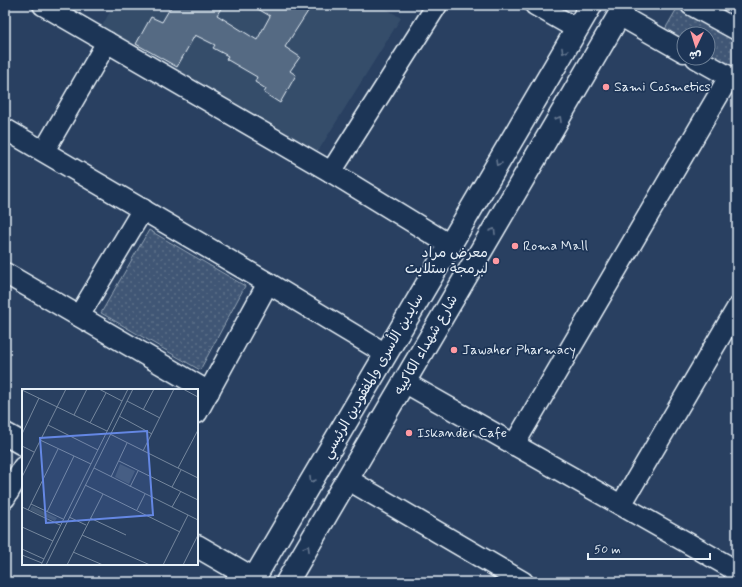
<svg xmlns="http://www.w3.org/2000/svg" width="742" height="587" viewBox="0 0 742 587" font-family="Mynerve,'Playpen Sans Arabic',sans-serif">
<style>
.built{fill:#364d6b}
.garden{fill:url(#garden-dots);stroke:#94a4b6}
.building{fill:#556a83;stroke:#e8f1f8}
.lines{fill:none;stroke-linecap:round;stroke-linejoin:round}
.street-casing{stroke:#e8f1f8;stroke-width:23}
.secondary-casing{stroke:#e8f1f8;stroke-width:25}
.street{stroke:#1d3557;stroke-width:20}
.secondary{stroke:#1d3557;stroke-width:22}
.oneway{stroke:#64778f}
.poi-dot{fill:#ff9aa2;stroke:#1d3557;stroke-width:1.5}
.labels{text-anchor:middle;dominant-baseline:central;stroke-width:3.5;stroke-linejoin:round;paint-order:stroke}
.poi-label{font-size:14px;fill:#e8f1f8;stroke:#1d3557;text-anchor:start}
.street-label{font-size:14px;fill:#e8f1f8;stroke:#1d3557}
.inset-road{fill:none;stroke:#75879d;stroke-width:1}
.view{fill:#6487e3;fill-opacity:0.15;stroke:#6487e3;stroke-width:2}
.inset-edge{fill:none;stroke:#e8f1f8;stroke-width:2}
</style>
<defs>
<pattern id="garden-dots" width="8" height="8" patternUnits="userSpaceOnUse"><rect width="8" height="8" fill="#415774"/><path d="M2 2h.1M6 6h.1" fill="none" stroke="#5c7089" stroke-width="1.8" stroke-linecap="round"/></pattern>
</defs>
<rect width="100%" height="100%" fill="#294061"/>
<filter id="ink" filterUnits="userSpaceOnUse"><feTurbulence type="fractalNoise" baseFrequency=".025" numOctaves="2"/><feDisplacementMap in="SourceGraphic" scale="8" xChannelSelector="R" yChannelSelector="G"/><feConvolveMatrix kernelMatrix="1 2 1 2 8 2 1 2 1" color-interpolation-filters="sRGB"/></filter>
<g filter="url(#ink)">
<path class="built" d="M114 5H380L401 18 315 156 99 31Z"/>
<g class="garden">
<path d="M679 5 737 38V72L708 56V34H684V42L664 31Z"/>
<path d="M149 230 245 286 200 370 101 313Z"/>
</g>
<path class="building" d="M172 5H223L217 15 257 40 270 16 251 5H312L285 47 300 57 290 71 296 75 280 103 264 93 266 89 255 82 257 77 226 59 228 56 213 48 215 45 195 35 177 67 136 44 151 17 162 22Z"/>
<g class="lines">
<defs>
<g id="street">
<path d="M43 5 331 172 450 245"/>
<path d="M535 5 577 29"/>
<path d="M691 5 737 30"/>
<path d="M619 15 684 52"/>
<path d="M696 58 737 81"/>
<path d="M5 129 268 283 386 354"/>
<path d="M44 151 107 42"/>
<path d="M331 172 437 5"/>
<path d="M5 273 209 392"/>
<path d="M79 316 143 209"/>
<path d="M404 382 737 571"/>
<path d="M197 413 268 283"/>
<path d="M514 445 729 77"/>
<path d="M347 479 523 582"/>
<path d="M5 498 23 467"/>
<path d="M621 505 737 308"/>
</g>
<g id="secondary">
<path d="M5 434 23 444"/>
<path d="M197 546 254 579"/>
<path d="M252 582 591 5"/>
<path d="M287 582 625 5"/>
<path d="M735 582 737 579"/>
</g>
</defs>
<use href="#street" class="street-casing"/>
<use href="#secondary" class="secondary-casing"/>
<use href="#street" class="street"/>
<use href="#secondary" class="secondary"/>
</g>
<defs><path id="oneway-chevron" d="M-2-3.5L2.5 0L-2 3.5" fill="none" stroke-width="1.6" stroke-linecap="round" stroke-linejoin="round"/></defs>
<g class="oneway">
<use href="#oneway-chevron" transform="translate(564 51) rotate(120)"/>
<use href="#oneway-chevron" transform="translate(559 119) rotate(-60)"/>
<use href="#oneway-chevron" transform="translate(498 163) rotate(120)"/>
<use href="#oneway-chevron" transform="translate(493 231) rotate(-60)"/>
<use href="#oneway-chevron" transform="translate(312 480) rotate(120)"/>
<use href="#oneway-chevron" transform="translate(307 548) rotate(-60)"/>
</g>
</g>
<g class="poi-dot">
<circle cx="606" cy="87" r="4"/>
<circle cx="515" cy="246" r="4"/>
<circle cx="496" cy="261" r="4"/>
<circle cx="454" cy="350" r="4"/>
<circle cx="409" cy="433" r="4"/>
</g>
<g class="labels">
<g class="poi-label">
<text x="614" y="87">Sami Cosmetics</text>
<text x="523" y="246">Roma Mall</text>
<text x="488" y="253" text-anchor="end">معرض مراد<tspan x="488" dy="16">لبرمجة ستلايت</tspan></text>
<text x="462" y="350">Jawaher Pharmacy</text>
<text x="417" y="433">Iskander Cafe</text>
</g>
<g class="street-label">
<text transform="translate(426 345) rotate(-60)">شارع شهداء الكاكييه</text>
<text transform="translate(373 376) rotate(-60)">سايدين الأسرى والمفقودين الرئيسي</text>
</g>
</g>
<g transform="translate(22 389)">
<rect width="176" height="176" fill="#294061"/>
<path d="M98 75 113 82 107 95 93 88ZM10 117 35 129 33 132 8 121Z" fill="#415774"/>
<path class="inset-road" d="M77 0 100 12M161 0 176 8M0 1 85 42M105 12 138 29M121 21 132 0M52 26 65 0M97 27 130 45M68 34 84 4M26 36 76 61M0 45 17 9M88 45 176 89M18 51 69 75M0 57 12 63M121 62 152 0M97 72 176 111M72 79 176 131M156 79 176 41M0 88 44 0M89 88 105 54M63 96 158 143M108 98 116 82M150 98 159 81M9 115 41 130M0 118 38 136M150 118 159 102M6 121 36 60M115 121 123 105M25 123 52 67M47 128 64 136M68 129 104 146M0 138 31 152M60 146 128 176M0 160 22 170M51 163 81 176M0 166 20 174M19 176 106 0M24 176 111 0M45 176 81 105M141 176 166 126M161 176 176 146"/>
<path class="view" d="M125 42 131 126 24 134 18 49Z"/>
<rect width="176" height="176" class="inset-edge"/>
</g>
<rect width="742" height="587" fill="none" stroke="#1d3557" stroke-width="20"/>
<rect x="10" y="10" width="722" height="567" fill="none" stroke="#e8f1f8" stroke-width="1.5" filter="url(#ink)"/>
<g transform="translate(696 46) rotate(184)"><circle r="19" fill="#1d3557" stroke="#6e8097"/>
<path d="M0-3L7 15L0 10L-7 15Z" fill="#ff9aa2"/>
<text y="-6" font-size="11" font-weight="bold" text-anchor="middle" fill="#e8f1f8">ش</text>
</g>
<path d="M588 553v6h122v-6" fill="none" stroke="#e8f1f8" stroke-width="2"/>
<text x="594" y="553" font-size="12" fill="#e8f1f8" stroke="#1d3557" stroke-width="3" paint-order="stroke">50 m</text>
</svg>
